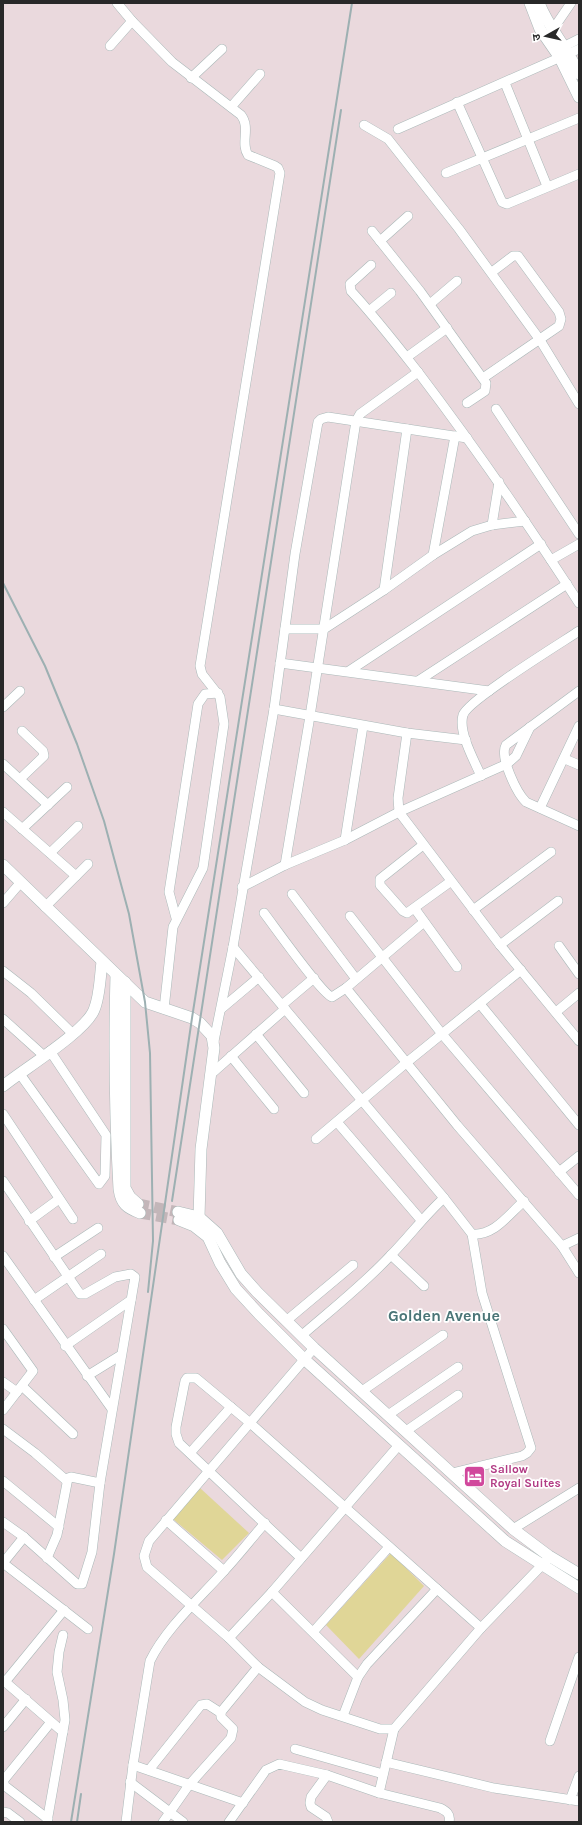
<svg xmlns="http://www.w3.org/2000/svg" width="582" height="1825" viewBox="0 0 582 1825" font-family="Karla,'Noto Sans Devanagari',sans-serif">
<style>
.green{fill:#e0d697}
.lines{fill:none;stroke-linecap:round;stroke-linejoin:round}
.tertiary-tunnel{stroke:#c3b6b9;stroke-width:11;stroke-dasharray:11 5.5;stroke-linecap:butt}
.minor-casing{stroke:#aab8b8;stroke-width:10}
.tertiary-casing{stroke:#aab8b8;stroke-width:12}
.minor{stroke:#fff;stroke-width:9}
.tertiary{stroke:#fff;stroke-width:11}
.rail{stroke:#9db0b2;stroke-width:2}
.labels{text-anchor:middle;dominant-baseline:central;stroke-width:3.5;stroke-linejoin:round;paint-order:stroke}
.hotel-label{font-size:12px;font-weight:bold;fill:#b23c85;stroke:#fff;text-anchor:start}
.district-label{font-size:16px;font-weight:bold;fill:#4a7577;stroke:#fff}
</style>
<rect width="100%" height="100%" fill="#ead9dd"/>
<g class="green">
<path d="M200 1488 249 1533 222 1560 173 1519Z"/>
<path d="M391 1553 424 1586 359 1659 326 1625Z"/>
</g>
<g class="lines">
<g class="tertiary-tunnel">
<path d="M138 1204 178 1212"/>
<path d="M140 1213 179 1220"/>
</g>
<defs>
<g id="minor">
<path d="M117 3 132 21 172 62 241 115C251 128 240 143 248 155L275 166 278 168 280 173 200 666 202 674 220 697 224 724 203 868 173 927 164 1009"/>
<path d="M549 35 571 3"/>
<path d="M110 46 132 21"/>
<path d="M559 49 579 39"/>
<path d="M191 78 222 49"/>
<path d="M505 83 547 186"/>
<path d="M457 102 502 202 507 204 579 174"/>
<path d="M231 107 260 74"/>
<path d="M364 125 388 139 459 229 540 340 579 404"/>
<path d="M398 129 579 49"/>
<path d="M446 173 579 118"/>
<path d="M372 231 420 291 486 383 485 391 467 403"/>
<path d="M380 241 408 216"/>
<path d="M371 265 350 284 351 291C375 317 396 344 418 372 475 447 528 524 579 603"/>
<path d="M430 304 457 281"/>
<path d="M369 311 391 293"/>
<path d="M407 357 447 328"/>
<path d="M483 378 559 326 561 319 559 312 518 256H513L492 272"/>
<path d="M496 409 579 534"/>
<path d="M492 525 499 482"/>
<path d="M433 555 455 436"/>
<path d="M551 560 579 544"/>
<path d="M384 590 407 429"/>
<path d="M285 629H324L384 590 433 555 472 531 492 525 525 521"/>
<path d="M280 663 489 691"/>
<path d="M349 671 541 544"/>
<path d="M418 681 567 584"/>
<path d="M579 691 506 745C499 757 517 793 526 802L579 826"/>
<path d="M3 707 20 691"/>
<path d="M274 709 407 733 466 740"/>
<path d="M407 733 398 798 399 812 500 945 579 1041"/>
<path d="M565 759 579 765"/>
<path d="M3 764 48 805"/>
<path d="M481 776C474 760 458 732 463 715 468 700 561 643 579 631"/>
<path d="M20 779 44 756 43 751 22 731"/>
<path d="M540 808 579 726"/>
<path d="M3 812 76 876"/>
<path d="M22 829 67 787"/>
<path d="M345 840 363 726"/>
<path d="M423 845 380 879V885L403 911 407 913 450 882"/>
<path d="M50 853 78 826"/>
<path d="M285 865 310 716 356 421 360 414 418 372"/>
<path d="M242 887 285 865 345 840 399 812 507 764 516 756 530 727"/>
<path d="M292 894 356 979"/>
<path d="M3 903 21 882"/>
<path d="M45 907 88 864"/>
<path d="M415 909 457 967"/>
<path d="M473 910 551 852"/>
<path d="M264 913C274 926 322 994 332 997L346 988 424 922"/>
<path d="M350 916 442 1034 579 1195"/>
<path d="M176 918 169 892 198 704 205 694 218 693"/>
<path d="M500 945 558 901"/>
<path d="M559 946 579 974"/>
<path d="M233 947 444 1198 472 1234 482 1293 531 1448 527 1453 522 1456 452 1473"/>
<path d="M3 971 31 993 73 1034"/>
<path d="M346 988 457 1125 562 1246 579 1273"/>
<path d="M480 1004 579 1125"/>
<path d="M282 1005 314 978"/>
<path d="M221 1009 259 977"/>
<path d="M556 1012 579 993"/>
<path d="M3 1019 43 1055"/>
<path d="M256 1034 304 1093"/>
<path d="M214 1041 233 947 274 709 295 554 318 422 321 419 328 417 467 438"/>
<path d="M231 1056 274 1109"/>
<path d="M20 1074 99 1184 105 1176 106 1135 50 1051"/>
<path d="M210 1075 285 1009"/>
<path d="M3 1114 73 1219"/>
<path d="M337 1122 421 1220"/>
<path d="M316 1139 406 1063 521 970"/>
<path d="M559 1172 579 1156"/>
<path d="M3 1181 80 1294H85L115 1277 131 1274 135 1277 100 1483 92 1552 82 1584H77L24 1537 3 1522"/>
<path d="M29 1221 59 1199"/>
<path d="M472 1234C494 1236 508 1215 524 1201"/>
<path d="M562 1246 579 1238"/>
<path d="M391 1255 424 1286"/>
<path d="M3 1256 112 1409"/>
<path d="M54 1257 98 1228"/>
<path d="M34 1300 101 1254"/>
<path d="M286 1321 353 1265"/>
<path d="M3 1329 33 1371 3 1410"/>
<path d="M301 1336C331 1310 363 1285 390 1256 409 1237 424 1216 444 1198"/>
<path d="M65 1346 131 1300"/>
<path d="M314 1348 149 1541 144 1556 147 1567 229 1638 258 1667 305 1702 322 1710 380 1729H394L481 1628 546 1561"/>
<path d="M87 1376 121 1355"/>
<path d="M3 1382 17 1392"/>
<path d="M22 1386 73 1434"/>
<path d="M362 1391 443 1335"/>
<path d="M388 1415 458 1367"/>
<path d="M3 1429 35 1453 67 1481"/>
<path d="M406 1431 458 1395"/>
<path d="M190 1453 231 1407"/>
<path d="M3 1481 59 1527"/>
<path d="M166 1520 224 1571"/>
<path d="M513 1529 579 1488"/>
<path d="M47 1558 57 1535 68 1478 71 1477 100 1483"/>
<path d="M301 1558 179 1443 176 1434V1427L185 1381 187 1378H196L249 1422 481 1628"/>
<path d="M3 1563 88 1629"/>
<path d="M3 1563 24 1537"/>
<path d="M272 1592 358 1677"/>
<path d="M314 1631 389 1547"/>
<path d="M229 1638 272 1592 399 1445"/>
<path d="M3 1680 63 1732"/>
<path d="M5 1682 64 1610"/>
<path d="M343 1716 358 1677 367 1664 437 1589"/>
<path d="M3 1727 26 1699"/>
<path d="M550 1741 579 1657"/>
<path d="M295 1749 383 1774"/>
<path d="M386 1762 494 1788 579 1801"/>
<path d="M133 1765 243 1803"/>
<path d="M149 1770 201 1705 207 1704 221 1713"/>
<path d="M327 1775 311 1797 310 1803 311 1807 326 1817 328 1822"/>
<path d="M130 1782 183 1822"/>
<path d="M379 1793 394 1729"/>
<path d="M570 1800 579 1776"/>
<path d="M3 1812 8 1813 20 1822"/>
<path d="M48 1819 5 1786 3 1781 51 1722"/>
<path d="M47 1822 65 1720 63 1700 57 1672 59 1652 63 1635"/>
<path d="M126 1822 133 1765 150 1661C166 1628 199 1599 223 1572 238 1556 251 1539 265 1523"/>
<path d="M163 1822 189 1785 231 1738 233 1729 221 1717V1712L258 1667"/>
<path d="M229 1822 266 1770 279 1764 327 1775 379 1793 440 1808C446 1811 451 1814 449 1822"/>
</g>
<g id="tertiary">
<path d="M530 3 540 29 560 58 579 97"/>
<path d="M539 3C549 29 568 48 579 74"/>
<path d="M3 865 145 1002 192 1018 200 1023 212 1036 214 1048 201 1149 199 1217"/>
<path d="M116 975C114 1047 115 1118 119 1189 121 1204 127 1208 140 1213"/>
<path d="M125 982V1188L130 1197 138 1204"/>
<path d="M3 1086C24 1069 85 1032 94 1010 100 996 100 977 102 962"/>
<path d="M178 1212 199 1217 217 1233 241 1274 257 1292 314 1348 513 1529 549 1556 579 1574"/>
<path d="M179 1220 194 1226 208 1237 220 1263 236 1289 259 1314 304 1359 505 1541 579 1588"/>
</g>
</defs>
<use href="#minor" class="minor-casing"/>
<use href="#tertiary" class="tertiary-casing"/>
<use href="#minor" class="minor"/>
<use href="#tertiary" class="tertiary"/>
<g class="rail">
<path d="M3 583 45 666 77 744 104 821 129 914 145 1002 150 1053 153 1241 148 1292"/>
<path d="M172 1201 341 110"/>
<path d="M71 1822 114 1554 192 1018 352 3"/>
<path d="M77 1822 81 1794"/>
</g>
</g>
<defs>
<symbol id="hotel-square" viewBox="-11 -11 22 22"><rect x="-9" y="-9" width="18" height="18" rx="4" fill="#d1479c" stroke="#fff"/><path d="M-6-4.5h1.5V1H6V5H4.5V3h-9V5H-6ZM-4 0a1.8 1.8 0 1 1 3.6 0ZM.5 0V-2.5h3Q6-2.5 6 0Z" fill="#fff"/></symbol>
</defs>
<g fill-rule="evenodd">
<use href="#hotel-square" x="462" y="1464" width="25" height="25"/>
</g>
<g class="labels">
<g class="hotel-label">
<text x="490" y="1469">Sallow<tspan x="490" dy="14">Royal Suites</tspan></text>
</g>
<g class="district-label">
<text x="444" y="1315">Golden Avenue</text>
</g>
</g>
<rect width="582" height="1825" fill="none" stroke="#282828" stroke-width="8"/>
<g transform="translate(546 36) rotate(262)" stroke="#ffffff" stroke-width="3" paint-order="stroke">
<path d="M0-3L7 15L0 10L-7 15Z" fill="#282828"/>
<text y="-6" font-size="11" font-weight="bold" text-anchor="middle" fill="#282828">उ</text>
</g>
</svg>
